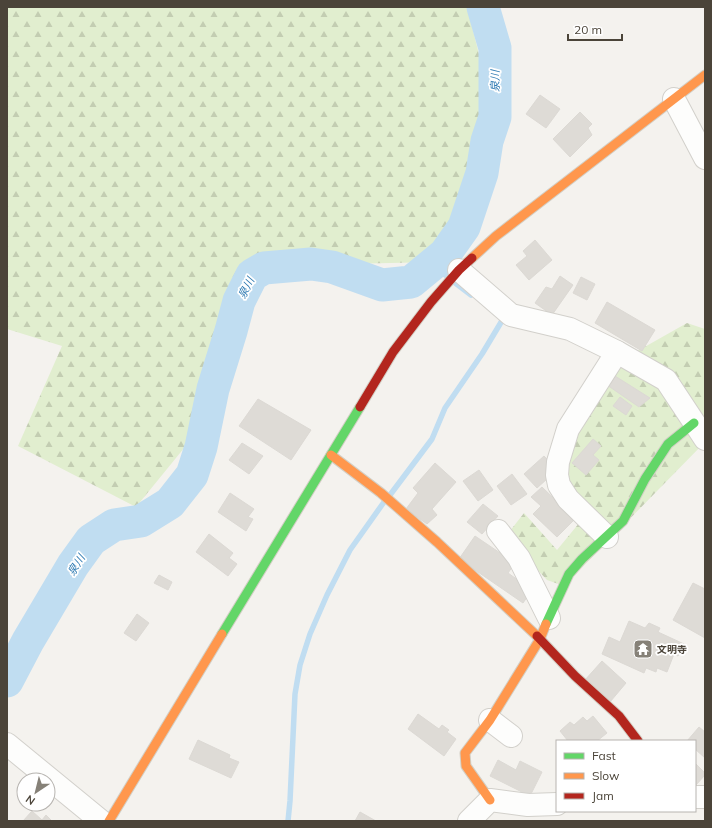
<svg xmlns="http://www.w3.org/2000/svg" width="712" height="828" viewBox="0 0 712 828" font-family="Mulish,'Noto Sans JP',sans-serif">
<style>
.forest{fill:url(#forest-firs)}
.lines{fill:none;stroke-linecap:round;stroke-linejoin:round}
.stream{stroke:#c0ddf1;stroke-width:5.5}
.river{stroke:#c0ddf1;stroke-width:33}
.building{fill:#dedbd6;stroke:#dcd9d4}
.street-casing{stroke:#d2d0cb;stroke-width:24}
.fast-casing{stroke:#d3cfc5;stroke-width:11}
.slow-casing{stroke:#d3cfc5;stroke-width:11}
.jam-casing{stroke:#d3cfc5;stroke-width:11}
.street{stroke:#fdfdfc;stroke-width:22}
.fast{stroke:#63d668;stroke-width:9}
.slow{stroke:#ff974d;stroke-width:9}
.jam{stroke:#b3261e;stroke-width:9}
.labels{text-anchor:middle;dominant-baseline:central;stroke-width:3.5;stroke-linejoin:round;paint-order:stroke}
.poi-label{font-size:10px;font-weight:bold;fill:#4b4439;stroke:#fff;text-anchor:start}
.water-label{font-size:11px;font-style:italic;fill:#2e7ab2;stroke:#fff}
</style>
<defs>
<pattern id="forest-firs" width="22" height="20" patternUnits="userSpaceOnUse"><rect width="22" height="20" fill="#e1eecf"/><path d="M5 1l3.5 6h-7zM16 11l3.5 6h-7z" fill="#c3cdb2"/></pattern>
</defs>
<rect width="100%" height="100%" fill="#f4f2ee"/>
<g class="forest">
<path d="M7 7H467L495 117 474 214 436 262 252 266 224 336 189 442 136 507 18 446 62 346 7 329Z"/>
<path d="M687 323 705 329V442L564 586 547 580 506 536 524 513 557 550 580 522 563 478 572 440 602 371Z"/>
</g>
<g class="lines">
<g class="stream">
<path d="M432 265 448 277"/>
<path d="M454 282 471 295"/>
<path d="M390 495 432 439 445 408 482 354 503 319 501 317"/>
<path d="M288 821 290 801 295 694 300 665 310 634 327 595 350 550 384 502"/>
</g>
<path class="river" d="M7 681 28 641 73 565 91 540 114 525 141 521 170 503 192 475 201 447 213 389 231 331 239 301 252 275 264 268 311 264 332 267 382 285 411 282 445 254 464 227 482 173 487 141 495 117V48L483 7"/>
</g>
<g class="building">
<path d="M540 95 560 109 546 128 526 114Z"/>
<path d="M580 112 592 124 588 128 592 135 570 157 553 139Z"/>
<path d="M535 240 552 260 529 280 516 265 527 256 523 251Z"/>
<path d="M560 276 573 285 552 315 535 303 546 287 552 289Z"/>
<path d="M581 277 595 284 587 300 573 293Z"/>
<path d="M607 302 655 330 642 351 595 323Z"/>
<path d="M615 376 650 398 639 407 607 385Z"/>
<path d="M620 397 632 406 626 415 613 406Z"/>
<path d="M258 399 311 430 291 460 239 426Z"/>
<path d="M593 439 601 446 593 455 599 460 586 475 572 463Z"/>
<path d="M242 443 263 456 249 474 229 460Z"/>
<path d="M544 456 557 470 537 488 524 474Z"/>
<path d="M435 463 456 482 432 509 437 515 427 524 406 509 418 493 413 488Z"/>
<path d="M479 470 493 490 478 501 463 481Z"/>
<path d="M512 474 527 494 511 505 497 486Z"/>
<path d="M542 487 575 519 557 537 533 514 541 506 531 497Z"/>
<path d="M230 493 254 509 248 517 253 519 246 531 218 512Z"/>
<path d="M483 504 498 516 482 534 467 522Z"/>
<path d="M209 534 233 553 229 558 237 564 228 576 196 552Z"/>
<path d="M475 536 515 563 508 573 532 590 523 603 459 559Z"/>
<path d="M159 575 172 582 168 590 154 583Z"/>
<path d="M693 583 705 589V638L673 620Z"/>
<path d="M137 614 149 623 136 641 124 633Z"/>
<path d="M629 621 645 628 649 623 660 628 658 632 684 644 678 656 674 654 667 672 657 668 656 672 646 668 644 673 602 654 609 637 620 642Z"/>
<path d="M602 661 626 683 610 702 585 680Z"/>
<path d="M418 714 439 729 442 725 449 730 447 732 456 739 444 756 408 729Z"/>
<path d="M593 716 607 733 597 741H568L560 731 570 722 574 725 583 717 587 721Z"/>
<path d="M699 727 705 732V758L695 749V741H687Z"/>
<path d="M198 740 230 755 229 758 239 762 231 778 189 759Z"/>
<path d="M498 760 516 770 520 761 542 772 530 796 490 776Z"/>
<path d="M695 763 705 773V775L696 785Z"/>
<path d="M32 811 42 820 46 815 52 821H23Z"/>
<path d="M360 812 376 821H355Z"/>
</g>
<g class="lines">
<defs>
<g id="street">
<path d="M674 99 705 158"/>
<path d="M459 270 511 315 570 329 617 352 666 380 705 439"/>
<path d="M498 531 519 558 549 618"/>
<path d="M607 537 568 499 559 485 557 475 558 462 568 429 617 352"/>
<path d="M490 720 511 736"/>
<path d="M7 744 101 821"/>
<path d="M695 797H705"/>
<path d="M469 821 490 800 528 805 557 804"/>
</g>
<g id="fast">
<path d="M546 624 569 574 582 559 623 521 645 479 668 444 694 423"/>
<path d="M222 634 360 407"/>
</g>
<g id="slow">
<path d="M472 258 496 236 705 75"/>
<path d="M331 455 381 493 437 542 537 636"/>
<path d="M490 800 466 766 465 753 490 720 540 639 546 624"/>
<path d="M109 821 222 634"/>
</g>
<g id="jam">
<path d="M360 407 393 352 431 302 459 270 472 258"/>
<path d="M537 636 575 676 619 716 638 741"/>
</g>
</defs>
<use href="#street" class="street-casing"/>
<use href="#fast" class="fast-casing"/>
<use href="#slow" class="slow-casing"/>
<use href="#jam" class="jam-casing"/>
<use href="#street" class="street"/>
<use href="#fast" class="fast"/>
<use href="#slow" class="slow"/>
<use href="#jam" class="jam"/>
</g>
<defs>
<symbol id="temple-square" viewBox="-11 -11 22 22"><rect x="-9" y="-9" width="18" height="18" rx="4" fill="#868178" stroke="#fff"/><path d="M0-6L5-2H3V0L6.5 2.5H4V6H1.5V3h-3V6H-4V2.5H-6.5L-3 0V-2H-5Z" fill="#fff"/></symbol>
</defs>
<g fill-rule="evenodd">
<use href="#temple-square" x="632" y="638" width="22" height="22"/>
</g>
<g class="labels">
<g class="poi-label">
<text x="657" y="649">文明寺</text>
</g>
<g class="water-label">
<text transform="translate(495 81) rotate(-90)">泉川</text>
<text transform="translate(246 288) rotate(-63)">泉川</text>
<text transform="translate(76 565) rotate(-58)">泉川</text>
</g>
</g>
<rect width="712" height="828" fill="none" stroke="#4b4439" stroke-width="16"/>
<rect x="556" y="740" width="140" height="72" fill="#ffffff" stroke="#b7b4b0"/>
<rect x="564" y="753" width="20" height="6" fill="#63d668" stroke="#b7b4b0"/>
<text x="592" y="760" font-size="12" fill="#4b4439">Fast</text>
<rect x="564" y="773" width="20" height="6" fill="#ff974d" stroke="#b7b4b0"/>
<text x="592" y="780" font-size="12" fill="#4b4439">Slow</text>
<rect x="564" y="793" width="20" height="6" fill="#b3261e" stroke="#b7b4b0"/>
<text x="592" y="800" font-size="12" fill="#4b4439">Jam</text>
<g transform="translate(36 792) rotate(215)"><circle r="19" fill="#ffffff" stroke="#b7b4b0"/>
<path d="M0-3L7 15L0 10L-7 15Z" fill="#868178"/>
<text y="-6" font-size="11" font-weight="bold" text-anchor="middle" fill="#4b4439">N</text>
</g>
<path d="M568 34v6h54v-6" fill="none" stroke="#4b4439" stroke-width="2"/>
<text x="574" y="34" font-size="12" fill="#4b4439" stroke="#ffffff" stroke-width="3" paint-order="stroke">20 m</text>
</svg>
